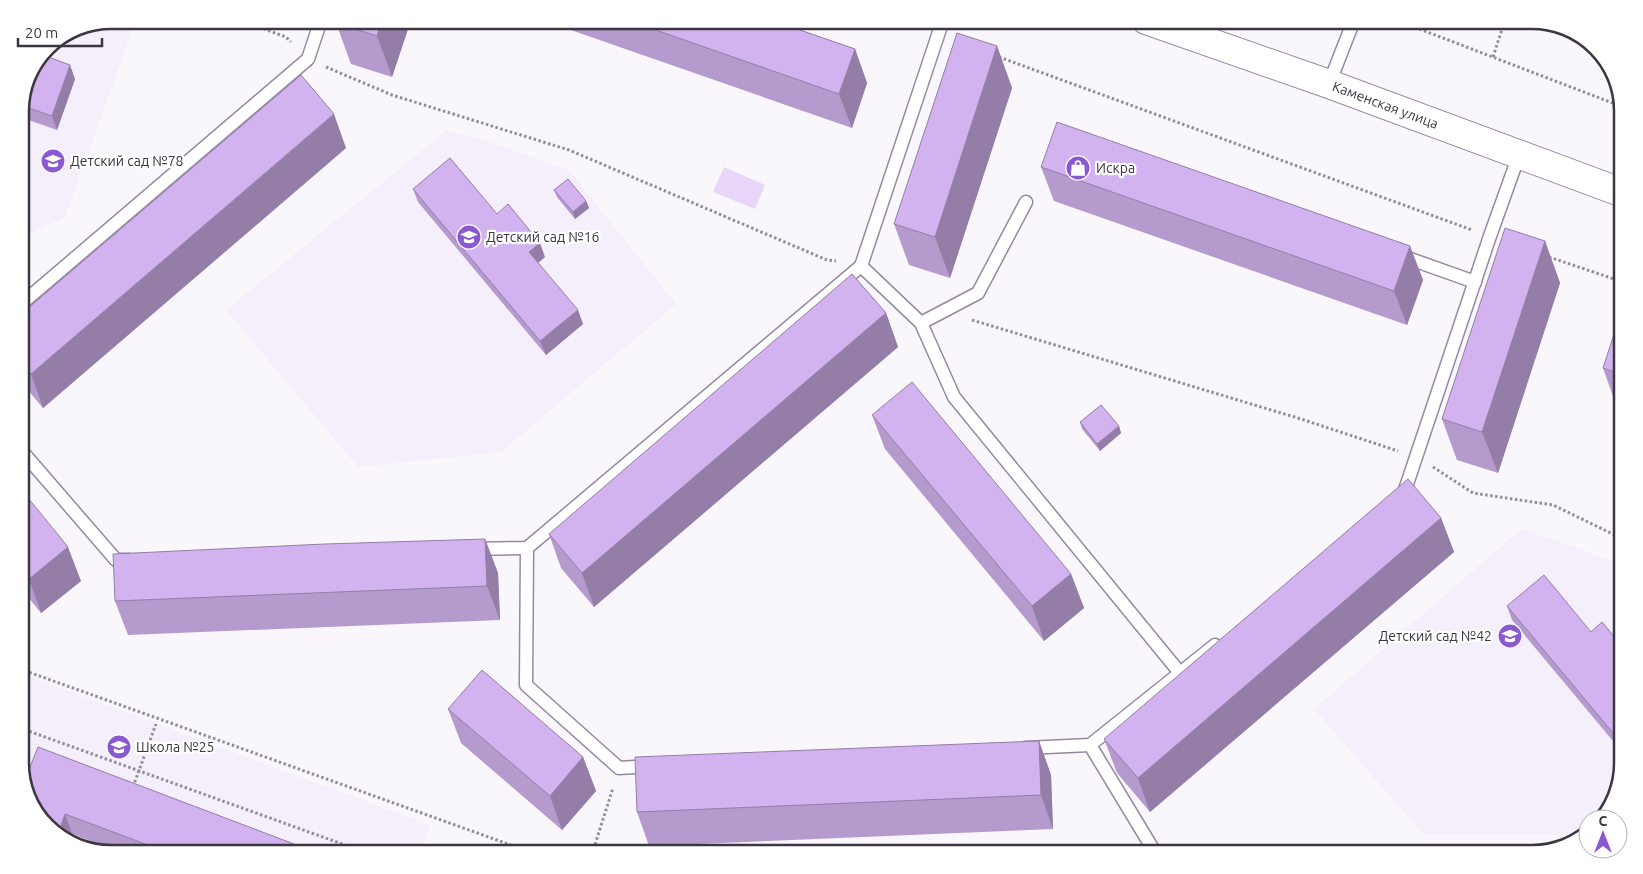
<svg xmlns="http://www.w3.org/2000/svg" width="1643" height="874" viewBox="0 0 1643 874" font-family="Ubuntu,sans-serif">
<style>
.built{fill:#f5eefb}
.green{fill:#e8d6f9}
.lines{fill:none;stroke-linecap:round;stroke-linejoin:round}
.service-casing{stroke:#9589a1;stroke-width:15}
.tertiary-casing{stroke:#9589a1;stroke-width:30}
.path{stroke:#928e96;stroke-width:3;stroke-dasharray:2.5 2.5;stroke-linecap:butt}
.service{stroke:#fff;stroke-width:12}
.tertiary{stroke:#fff;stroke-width:28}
.wall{fill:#b59ace}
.shaded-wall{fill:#947da7}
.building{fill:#d3b3ef;stroke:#947da7}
.labels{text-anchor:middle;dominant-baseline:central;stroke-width:4.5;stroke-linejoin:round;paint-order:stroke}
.street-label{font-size:14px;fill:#3b3640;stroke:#fff}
.poi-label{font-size:14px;fill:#3b3640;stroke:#fff;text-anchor:start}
.rim{fill:none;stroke:#3b3640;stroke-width:2.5}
</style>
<rect width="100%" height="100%" fill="#faf7fc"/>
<g class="built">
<path d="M110 20H136L65 217 20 238V105L47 46 76 27Z"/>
<path d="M447 130 483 140 569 170 676 304 501 452 358 467 226 310Z"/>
<path d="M1521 529 1623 564V764L1614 804 1599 819H1588V831L1584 835H1424L1314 709Z"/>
<path d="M20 673 430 825 420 854H110L70 845 35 814 20 770Z"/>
</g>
<path class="green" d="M724 167 765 185 755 209 713 192Z"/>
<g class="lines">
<defs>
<g id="service">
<path d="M1329 84 1354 20"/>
<path d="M1399 255 1475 282"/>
<path d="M861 266 921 323 954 397 1180 673"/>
<path d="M20 305 308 59 321 20"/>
<path d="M921 323 978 293 1026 202"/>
<path d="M20 449 116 560H129"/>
<path d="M1403 496 1490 236 1519 155"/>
<path d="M527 548 526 685 619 768 650 766"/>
<path d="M471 549 527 548 861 266 943 20"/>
<path d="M1090 745 1156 854"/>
<path d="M1025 748 1090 745 1215 645"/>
</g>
<g id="tertiary">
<path id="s1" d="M1146 20 1329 84 1623 193"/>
</g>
</defs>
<use href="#service" class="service-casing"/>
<use href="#tertiary" class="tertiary-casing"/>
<g class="path">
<path d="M240 20 286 37 291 42"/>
<path d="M898 20 921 28"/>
<path d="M1396 20 1623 107"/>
<path d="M999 57 1472 230"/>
<path d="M1493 57 1505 20"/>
<path d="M326 67 392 95 569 150 827 260 836 261"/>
<path d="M1549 257 1623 282"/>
<path d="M972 320 1301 419 1398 451"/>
<path d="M1433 467 1473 493 1553 505 1623 539"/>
<path d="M20 669 536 854"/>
<path d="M20 728 370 854"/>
<path d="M133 787 156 724"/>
<path d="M592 854 613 788"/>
</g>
<use href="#service" class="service"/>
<use href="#tertiary" class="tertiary"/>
</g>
<g class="wall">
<path d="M337 20H411L392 77 351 64 336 23Z"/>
<path d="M542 20H771L855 49 867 83 852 128Z"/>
<path d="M997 46 1012 88 950 278 909 265 894 224Z"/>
<path d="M75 79 57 130 20 117V105Z"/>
<path d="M346 148 43 408 20 381V315Z"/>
<path d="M1041 167 1410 246 1423 280 1407 325 1054 201Z"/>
<path d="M413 189 497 214 545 257 538 263 583 324 546 355 418 202Z"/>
<path d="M554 190 586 201 589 208 575 219 557 197Z"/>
<path d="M1545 241 1560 283 1498 473 1457 460 1442 419Z"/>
<path d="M886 313 898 347 594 607 561 568 549 534Z"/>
<path d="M1623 324V404L1615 402 1603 368Z"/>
<path d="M872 415 1071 574 1084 608 1044 641 885 449Z"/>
<path d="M1080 422 1119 426 1121 433 1100 451 1082 429Z"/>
<path d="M20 488 81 581 41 613 20 587Z"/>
<path d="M1441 518 1454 552 1150 812 1117 773 1104 739Z"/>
<path d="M485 539 498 573 500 620 128 635 115 601Z"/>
<path d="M1507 606 1623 647V753L1512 620Z"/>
<path d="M448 709 583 757 596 791 562 830 461 743Z"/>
<path d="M1039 741 1051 775 1053 829 649 846 637 812Z"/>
<path d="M24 782 298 854H126L72 834Z"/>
</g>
<g class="shaded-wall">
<path d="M382 20H411L392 77 377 36Z"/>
<path d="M997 46 1012 88 950 278 935 237Z"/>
<path d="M855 49 867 83 852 128 839 94Z"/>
<path d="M70 65 75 79 57 130 52 116Z"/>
<path d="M334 114 346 148 43 408 31 374Z"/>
<path d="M586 201 589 208 575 219 573 212Z"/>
<path d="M1545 241 1560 283 1498 473 1482 432Z"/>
<path d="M540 243 545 257 534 266 529 252Z"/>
<path d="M1410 246 1423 280 1407 325 1394 291Z"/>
<path d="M578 310 583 324 546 355 540 341Z"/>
<path d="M886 313 898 347 594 607 582 573Z"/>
<path d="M1119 426 1121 433 1100 451 1097 444Z"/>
<path d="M1441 518 1454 552 1150 812 1138 778Z"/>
<path d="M485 539 498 573 500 620 487 586Z"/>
<path d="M68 547 81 581 41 613 29 579Z"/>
<path d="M1071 574 1084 608 1044 641 1032 606Z"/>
<path d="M1039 741 1051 775 1053 829 1041 795Z"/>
<path d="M583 757 596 791 562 830 550 796Z"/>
<path d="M65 814 72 834 69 843 58 834Z"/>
<path d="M294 844 298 854H290Z"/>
</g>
<g class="building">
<path d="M337 20H382L377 36 336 23Z"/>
<path d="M627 20H771L855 49 839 94Z"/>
<path d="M957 33 997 46 935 237 894 224Z"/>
<path d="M43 55 70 65 52 116 20 105Z"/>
<path d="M301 75 334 114 31 374 20 361V315Z"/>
<path d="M1057 122 1410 246 1394 291 1041 167Z"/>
<path d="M450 158 497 214 508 204 540 243 529 252 578 310 540 341 413 189Z"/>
<path d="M568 179 586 201 573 212 554 190Z"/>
<path d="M1505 228 1545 241 1482 432 1442 419Z"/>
<path d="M852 274 886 313 582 573 549 534Z"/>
<path d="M1618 322 1623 324V375L1603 368Z"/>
<path d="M912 382 1071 574 1032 606 872 415Z"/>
<path d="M1101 405 1119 426 1097 444 1080 422Z"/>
<path d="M1408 479 1441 518 1138 778 1104 739Z"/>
<path d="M20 488 68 547 29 579 20 568Z"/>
<path d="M485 539 487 586 115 601 113 554 325 544Z"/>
<path d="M1544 575 1591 632 1602 622 1623 647V745L1507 606Z"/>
<path d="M482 670 583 757 550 796 448 709Z"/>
<path d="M1039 741 1041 795 637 812 635 757Z"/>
<path d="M38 747 294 844 290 854H172L65 814 58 834 35 814 24 782Z"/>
</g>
<defs>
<symbol id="school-disc" viewBox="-11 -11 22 22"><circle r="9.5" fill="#8959d2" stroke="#fff"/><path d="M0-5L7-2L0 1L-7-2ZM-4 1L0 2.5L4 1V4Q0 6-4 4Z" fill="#fff"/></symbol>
<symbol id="shop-disc" viewBox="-11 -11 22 22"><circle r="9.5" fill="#8959d2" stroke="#fff"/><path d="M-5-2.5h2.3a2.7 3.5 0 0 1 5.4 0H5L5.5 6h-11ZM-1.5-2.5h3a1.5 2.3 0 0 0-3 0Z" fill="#fff"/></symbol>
</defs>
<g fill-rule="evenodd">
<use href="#school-disc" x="39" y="147" width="28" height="28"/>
<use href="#shop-disc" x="1064" y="154" width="28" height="28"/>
<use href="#school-disc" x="455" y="223" width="28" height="28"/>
<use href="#school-disc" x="1496" y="622" width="28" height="28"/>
<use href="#school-disc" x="105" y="733" width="28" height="28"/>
</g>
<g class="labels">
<g class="street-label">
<text stroke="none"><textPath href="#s1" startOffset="254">Каменская улица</textPath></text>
</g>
<g class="poi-label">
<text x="70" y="161">Детский сад №78</text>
<text x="1096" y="168">Искра</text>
<text x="486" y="237">Детский сад №16</text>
<text x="1492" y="636" text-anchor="end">Детский сад №42</text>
<text x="136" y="747">Школа №25</text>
</g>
</g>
<path d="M0 0H1643V874H0ZM111 29H1532A82 82 0 0 1 1614 111V763A82 82 0 0 1 1532 845H111A82 82 0 0 1 29 763V111A82 82 0 0 1 111 29Z" fill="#fff" fill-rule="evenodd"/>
<path class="rim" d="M111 29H1532A82 82 0 0 1 1614 111V763A82 82 0 0 1 1532 845H111A82 82 0 0 1 29 763V111A82 82 0 0 1 111 29Z"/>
<g transform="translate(1603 834)"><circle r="24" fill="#ffffff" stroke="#b1afb3"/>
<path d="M0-4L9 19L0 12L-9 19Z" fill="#8959d2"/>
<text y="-8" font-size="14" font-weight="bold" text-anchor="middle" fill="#3b3640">С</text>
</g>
<path d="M18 38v8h84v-8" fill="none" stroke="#3b3640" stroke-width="2.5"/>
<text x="25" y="38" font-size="15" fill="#3b3640" stroke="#ffffff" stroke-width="4" paint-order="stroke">20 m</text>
</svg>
